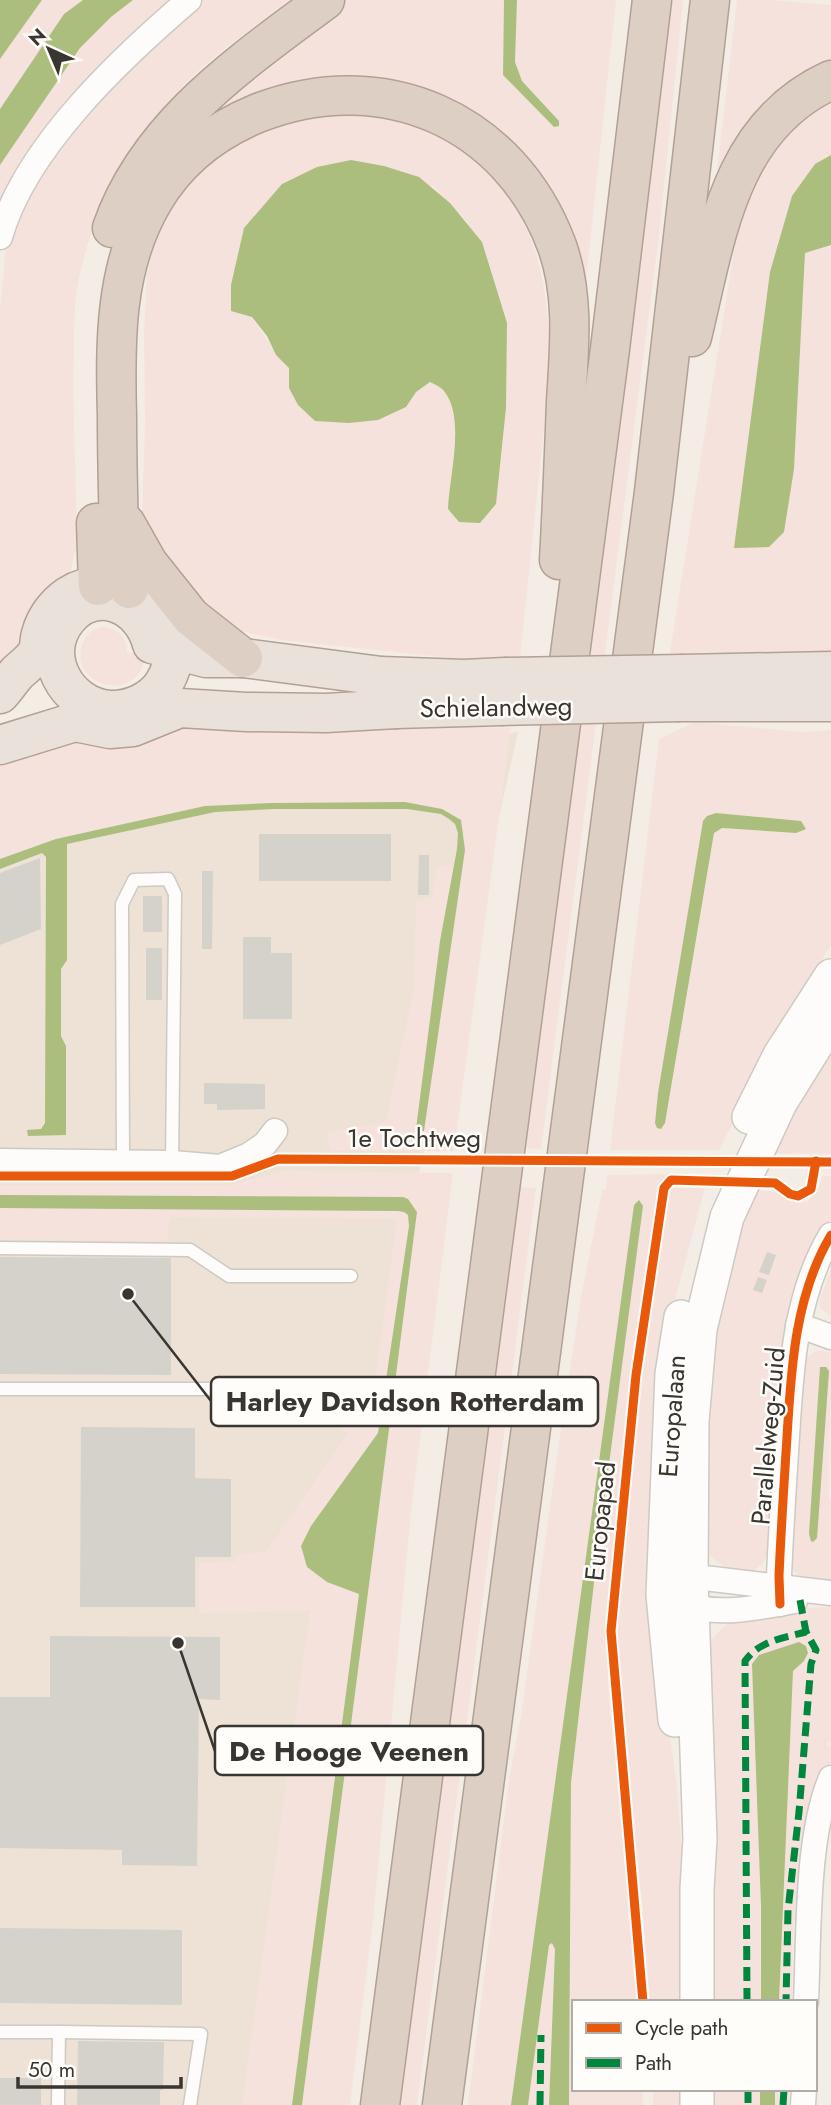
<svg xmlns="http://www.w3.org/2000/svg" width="831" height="2105" viewBox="0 0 831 2105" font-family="Jost,sans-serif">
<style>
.built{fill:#ede2d5}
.green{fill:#f6e2dd;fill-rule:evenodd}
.water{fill:#acbe7d}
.building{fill:#d5d2cc}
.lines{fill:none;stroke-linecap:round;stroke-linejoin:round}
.service-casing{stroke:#cdc9c3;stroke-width:15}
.minor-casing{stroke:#cdc9c3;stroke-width:27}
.secondary-casing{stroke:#cdc9c3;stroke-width:36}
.primary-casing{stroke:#b2a094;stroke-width:41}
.motorway-casing{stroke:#b2a094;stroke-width:41}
.service{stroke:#fdfcfb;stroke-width:12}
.minor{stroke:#fdfcfb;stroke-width:24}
.secondary{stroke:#fdfcfb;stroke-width:33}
.primary{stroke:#eae1da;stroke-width:38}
.motorway{stroke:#decfc5;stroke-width:38}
.primary-bridge-casing{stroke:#b2a094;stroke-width:41;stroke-linecap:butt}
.primary-bridge{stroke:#eae1da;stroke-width:38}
.quiet{stroke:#00873e;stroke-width:7;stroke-dasharray:14 7;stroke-linecap:butt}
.cycleway-casing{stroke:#fffdfa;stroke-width:13}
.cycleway{stroke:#e8590c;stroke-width:9}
.labels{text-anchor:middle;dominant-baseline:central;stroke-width:5;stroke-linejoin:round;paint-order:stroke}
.street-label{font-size:26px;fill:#393530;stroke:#fffdfa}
.leader{fill:none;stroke:#393530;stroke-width:2.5}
.callout-dot{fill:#393530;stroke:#fffdfa;stroke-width:2.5}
.callout{fill:#fffdfa;stroke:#393530;stroke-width:2.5}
.callout-label{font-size:28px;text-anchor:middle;font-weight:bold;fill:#393530}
</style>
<rect width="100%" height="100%" fill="#f3ede6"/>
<path class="built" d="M518 732 417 1182 296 2105H0V820L45 805Z"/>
<g class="green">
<path d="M42 0H83L64 14 0 109V59Z"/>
<path d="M133 0H176L0 210V165L80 48 111 17Z"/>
<path d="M201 0H289C253 28 214 54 182 87 127 145 88 216 76 296 74 315 74 335 74 354 72 419 77 485 77 550L74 554 70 575 0 672V309L7 237 16 215 65 137 146 48Z"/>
<path d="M338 0H504L503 75 559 121 522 81 515 62 517 0H616L583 309 505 151 309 86 176 139Z"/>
<path d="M668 0H683L659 235 541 1149 526 1148 642 240Z"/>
<path d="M737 0H772L831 5V66L717 171Z"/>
<path d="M831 99V155L815 164 734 547H769L794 469 805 253 831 245V655L710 657 703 651 702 656 669 658 738 225C750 189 764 150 795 125 806 115 819 108 831 99Z"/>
<path d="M324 111C345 113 368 113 389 116 416 121 445 136 466 153 541 212 551 291 549 381L520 658 489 662 281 640 226 628 151 546 142 512 145 422 144 334 147 274 152 250 161 225 176 198 204 165 248 135ZM432 185 467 222 507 323 506 408 496 504 479 523 448 510C449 477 466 419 444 391 441 387 434 384 430 382L416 392 406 407 289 388V368C274 353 265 334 251 317Z"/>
<path d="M101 627C117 627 127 637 127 652L146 656C135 711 61 680 85 639 89 632 93 629 101 627Z"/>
<path d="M170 720 482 724V727L511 728 454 1151H330L327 1134 331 1132 386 1122 414 988 416 902 432 897 437 866 448 865 454 868 440 941V953L464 831 442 809 272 803 205 806 56 839 0 859V756Z"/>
<path d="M695 722 802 732 831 730V945L792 1007 719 1150H610L659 739ZM716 813 800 821 796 833 721 828 714 833 665 1123 661 1129 707 816Z"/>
<path d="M831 1042V1154L767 1153Z"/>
<path d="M291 1169V1171L453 1173 411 1511 373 1921 350 2105H302L417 1212 408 1199 403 1197 0 1195V1185H230Z"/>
<path d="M674 1174 666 1178 659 1189 645 1271 632 1376 614 1548 608 1630V1684L613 1741 621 1795 639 2002H574V2089H642L643 2105H569L571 1783 598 1548 642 1206 639 1201 634 1205 511 2105H468L509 1779 520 1723 560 1435 581 1297 600 1201 603 1189H606L607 1175Z"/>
<path d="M822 1176H831V1218L821 1235 783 1349 772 1475 769 1552 763 1563 751 1573C730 1572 720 1566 705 1551L704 1346 752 1190 778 1191C797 1211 818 1204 822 1176Z"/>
<path d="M520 1187 536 1188 417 2105H400Z"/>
<path d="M670 1188H705L676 1296 662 1376 657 1647 677 1786 684 1880 687 2002H650L642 1902 618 1686 617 1614 633 1466 637 1402Z"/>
<path d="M0 1208 398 1211 404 1212 408 1215 409 1226 378 1433 303 1539 327 1582 359 1594 292 2105H242L310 1611 199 1613V1563L235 1562 236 1554 266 1552 348 1433 328 1422 321 1427 292 1415 287 1424 251 1411V1405L371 1410 397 1219 169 1217 168 1241 0 1240Z"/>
<path d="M831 1269V1316L820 1308 819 1301Z"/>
<path d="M818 1350 831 1353 829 1499 831 1501V1582L802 1578 791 1569 795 1528 790 1504 803 1360Z"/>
<path d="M831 1607V1740L827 1744 831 1748V1763L823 1772 807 1844 801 1849 793 1936 792 2002H779L793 1671 804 1661 808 1652 806 1646 759 1655 761 2002H711L706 1648C714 1636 721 1627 733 1621 758 1609 803 1608 831 1607Z"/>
<path d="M552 1942 555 1948 549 2105H528L549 1945Z"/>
<rect x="653" y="2089" width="35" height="16"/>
<rect x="711" y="2089" width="49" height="16"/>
<rect x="775" y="2089" width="14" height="16"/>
</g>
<g class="water">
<path d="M0 0H42L0 59Z"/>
<path d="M83 0H133L111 17 80 48 0 165V109L64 14Z"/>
<path d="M504 0H517L515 62 522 81 559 121V126L554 127 503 75Z"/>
<path d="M831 155V245L805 253 794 469 784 532 769 547 734 548 770 272 792 196 815 164Z"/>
<path d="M351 160 384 166 419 177 450 203 482 242 507 323 506 408 496 504 480 523 459 522 448 509C449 477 466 418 444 391 441 387 434 384 430 382L416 392 406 407 378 420 349 423 315 421 298 405 289 388V368L276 355 267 336 252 317 231 311V285L244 228 282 184 317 167Z"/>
<path d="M405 802 442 809 461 820 465 850 424 1131 417 1132 416 1129 440 941 457 849 458 833 455 824 449 819 441 814 407 809H274L215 812 67 844V960L61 969V1036L66 1046V1135L28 1136 27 1130 41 1129 45 1123 46 857 42 853 0 869V859L56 839 205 806 272 803Z"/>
<path d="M716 813 801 821 806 829 796 833 722 828 714 833 665 1123 661 1129 657 1128 655 1123 658 1093 703 821 707 816Z"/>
<path d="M0 1195 403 1197 408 1199 417 1212 302 2105H292L359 1594 327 1582 307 1567 301 1546 311 1526 378 1433 409 1226 408 1215 404 1212 398 1211 0 1208Z"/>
<path d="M639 1200 643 1206 598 1548 571 1783 569 2105H549L555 1949 552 1943 549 1945 528 2105H511L634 1205Z"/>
<path d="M820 1367H826L829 1371 818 1525 817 1538 813 1542 811 1541 809 1534Z"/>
<path d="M799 1642 806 1646 808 1653 804 1661 793 1671 779 2002H761V1907L752 1664 759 1655Z"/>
<rect x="760" y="2089" width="15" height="16"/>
</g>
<g class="building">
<rect x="259" y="834" width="132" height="47"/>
<path d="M419 855H429V895H418Z"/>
<path d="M40 858 41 929 0 945V873Z"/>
<path d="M202 871H213L212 949H202Z"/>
<rect x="143" y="896" width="19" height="36"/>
<path d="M243 937H271V953H292V1019H243Z"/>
<rect x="146" y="948" width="16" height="52"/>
<path d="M204 1083 265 1084V1109L217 1110V1104H204Z"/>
<path d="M767 1252 776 1255 769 1275 759 1272Z"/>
<path d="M0 1257 171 1258V1375L0 1374Z"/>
<path d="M758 1277 767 1280 762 1293 753 1290Z"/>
<path d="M81 1427 195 1428V1478L231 1479V1557H195V1607H80Z"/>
<path d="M50 1636 220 1637V1700L199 1699 197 1866 122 1865V1850L0 1848V1697H50Z"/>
<path d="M0 1928 182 1930V2005L0 2003Z"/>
<path d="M78 2041 164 2042 163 2090H160V2105H77Z"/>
<rect x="0" y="2078" width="41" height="27"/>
</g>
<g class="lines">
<defs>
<g id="service">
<path d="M123 1162 122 904 134 880 168 879 175 894 172 1163"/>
<path d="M0 1248 190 1250 229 1276H351"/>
<path d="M0 1389H273"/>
<path d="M0 2032H59L58 2105"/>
<path d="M59 2032 201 2034 190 2105"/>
</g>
<g id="minor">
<path d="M0 237C25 148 120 59 189 0"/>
<path d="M0 1161 172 1163 220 1167 249 1155 265 1144 275 1131"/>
<path d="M798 1325 831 1337"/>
<path d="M678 1585 696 1577 831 1593"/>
<path d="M676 1601C716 1618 754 1608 795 1601"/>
<path d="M780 1604 779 1576C781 1530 784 1483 787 1437 791 1369 795 1295 831 1235"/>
<path d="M806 2002C809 1937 806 1836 831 1778"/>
<path d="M803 2105 804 2089"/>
</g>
<g id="secondary">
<path d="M749 1117 780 1055 831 976"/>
<path d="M675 1720 663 1595 672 1374 681 1317"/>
<path d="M697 2002V1889L700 1839 691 1578 692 1421 700 1329 727 1217 780 1103 831 1021"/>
<path d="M697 2105V2089"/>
</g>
<g id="primary">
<path d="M683 674 831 671"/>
<path d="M0 694C6 687 11 680 17 673 24 666 34 660 38 650 40 645 39 639 41 634 45 619 55 605 68 596 125 560 200 624 164 683 153 701 130 711 109 710 66 706 38 655 67 619 96 584 142 604 152 644L206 658H243L381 676 464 679 505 677"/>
<path d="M680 702H831"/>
<path d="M370 707 396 709 501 706"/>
<path d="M0 745 75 722 110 729 133 727 180 708 246 712 326 713 396 709"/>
</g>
<g id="motorway">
<path d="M112 228C148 125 242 62 325 0"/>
<path d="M692 337C716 239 728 127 831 80"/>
<path d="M96 523 98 586"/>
<path d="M126 524 148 563 191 617 243 658"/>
<path d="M129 589 121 554 119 534C118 495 117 456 117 417 115 343 114 267 153 201 177 160 214 131 258 113 383 64 510 120 557 246 575 296 569 351 566 402 564 455 562 507 559 560"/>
<path d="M380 2105 610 349 652 0"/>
<path d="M442 2105 654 492 710 0"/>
</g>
</defs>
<use href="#service" class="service-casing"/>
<use href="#minor" class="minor-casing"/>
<use href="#secondary" class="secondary-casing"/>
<use href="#primary" class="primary-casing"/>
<use href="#motorway" class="motorway-casing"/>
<use href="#service" class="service"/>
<use href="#minor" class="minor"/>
<use href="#secondary" class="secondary"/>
<use href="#primary" class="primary"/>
<use href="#motorway" class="motorway"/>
<defs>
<g id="primary-bridge">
<path d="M505 677 683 674"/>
<path d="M501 706 680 702"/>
</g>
</defs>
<use href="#primary-bridge" class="primary-bridge-casing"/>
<use href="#primary-bridge" class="primary-bridge"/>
<g class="quiet">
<path d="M800 1600 806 1632"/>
<path d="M747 2002 745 1661C759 1641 783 1638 806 1632L816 1650 811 1664 799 1812 788 1910 786 2002"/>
<path d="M748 2089V2105"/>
<path d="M540 2105 541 2035"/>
<path d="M783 2105 784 2089"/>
</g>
<defs>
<g id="cycleway">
<path d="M0 1176H232L278 1159 831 1162"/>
<path d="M780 1604 779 1576C781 1530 784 1483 787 1437 791 1369 795 1295 831 1235"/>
<path d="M643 2002 611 1631 636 1375 664 1188 671 1180 775 1183 790 1194 798 1196 811 1189 816 1161"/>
</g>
</defs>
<use href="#cycleway" class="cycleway-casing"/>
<use href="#cycleway" class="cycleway"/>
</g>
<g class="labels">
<g class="street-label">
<text transform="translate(496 707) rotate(-1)">Schielandweg</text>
<text x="414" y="1138">1e Tochtweg</text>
<text transform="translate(672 1416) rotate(-86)">Europalaan</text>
<text transform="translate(768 1436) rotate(-85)">Parallelweg-Zuid</text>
<text transform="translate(600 1521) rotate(-84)">Europapad</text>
</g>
</g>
<path class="leader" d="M128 1294L211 1401M178 1643L215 1751"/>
<g class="callout-dot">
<circle cx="128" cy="1294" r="7"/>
<circle cx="178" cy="1643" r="7"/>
</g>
<g class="callout">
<rect x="211" y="1377" width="387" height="49" rx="7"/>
<rect x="215" y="1726" width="268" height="49" rx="7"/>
</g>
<g class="callout-label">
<text x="405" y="1411">Harley Davidson Rotterdam</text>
<text x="349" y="1761">De Hooge Veenen</text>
</g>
<rect x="572" y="2000" width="245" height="91" fill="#fffdfa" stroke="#b0ada9" stroke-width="2"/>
<rect x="586" y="2023" width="35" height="10" fill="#e8590c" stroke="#b0ada9" stroke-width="2"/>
<text x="635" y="2035" font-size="21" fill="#393530">Cycle path</text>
<rect x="586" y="2058" width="35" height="10" fill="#00873e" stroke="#b0ada9" stroke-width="2"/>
<text x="635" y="2070" font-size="21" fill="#393530">Path</text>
<g transform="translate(49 49) rotate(316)" stroke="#fffdfa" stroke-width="5" paint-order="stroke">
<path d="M0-5L12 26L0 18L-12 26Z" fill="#393530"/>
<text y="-10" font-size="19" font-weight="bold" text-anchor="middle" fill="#393530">N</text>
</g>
<path d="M18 2077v10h163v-10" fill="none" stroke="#393530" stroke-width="3.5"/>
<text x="28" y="2077" font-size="21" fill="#393530" stroke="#fffdfa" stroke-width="5" paint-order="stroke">50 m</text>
</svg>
